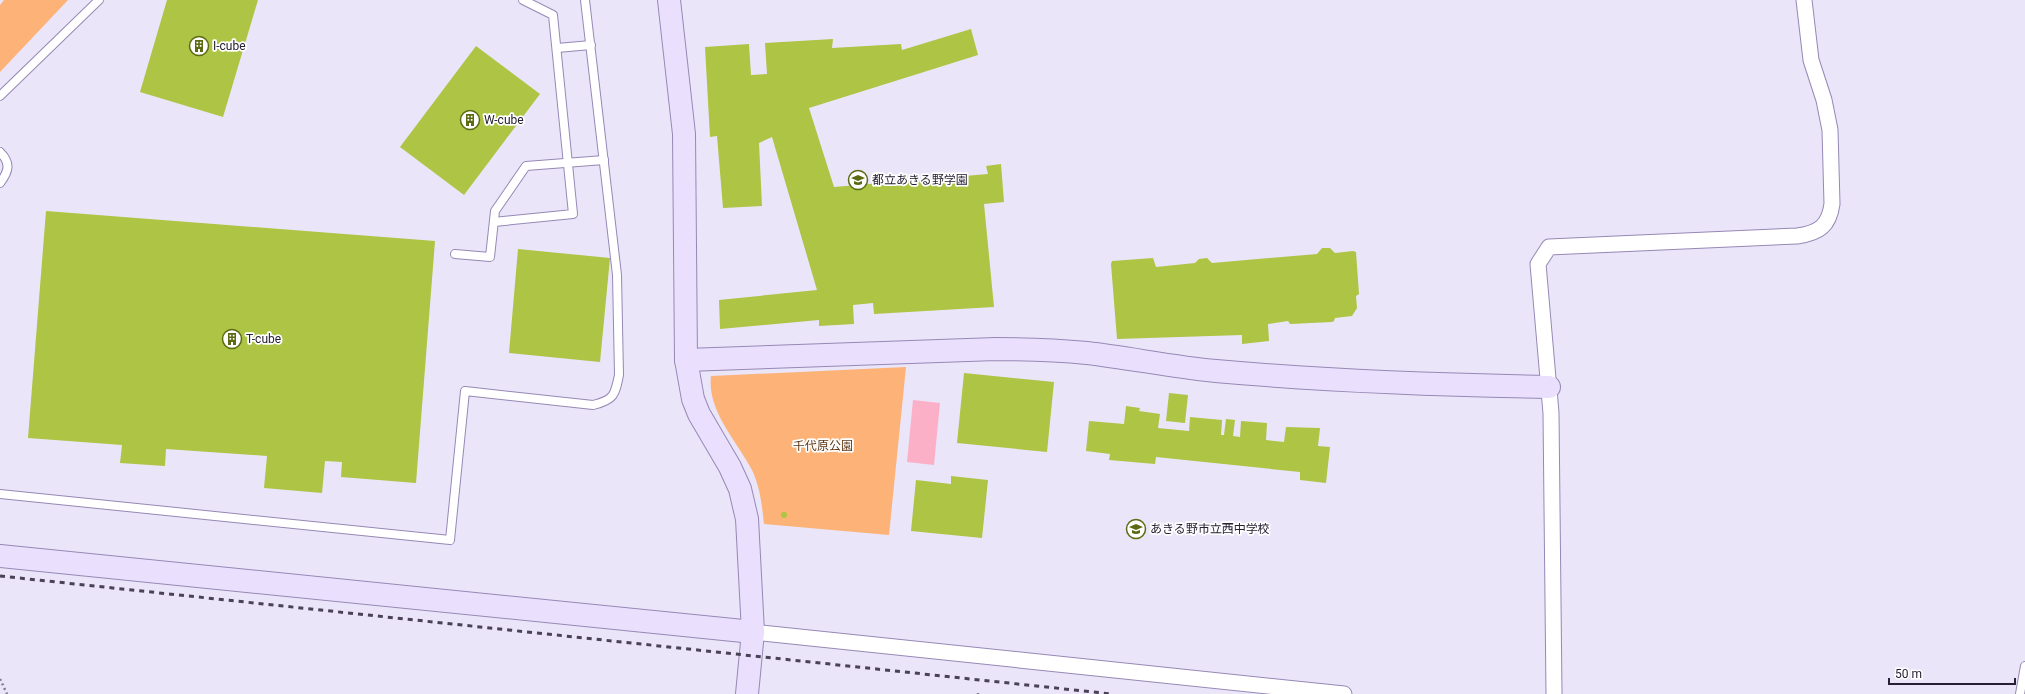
<svg xmlns="http://www.w3.org/2000/svg" width="2025" height="694" font-family="Roboto,'Noto Sans JP',sans-serif">
<rect width="100%" height="100%" fill="#ebe5f9"/>
<g fill="#fdb277">
<path d="M4 0H68L0 72V5Z"/>
<path d="M906 367 889 535 764 524C762 505 760 487 752 470 737 441 707 411 711 376Z"/>
</g>
<path fill="#fbb0c7" d="M913 400 940 403 934 465 907 462Z"/>
<g fill="#adc444">
<path d="M167 0H258L223 117 140 92Z"/>
<path d="M971 29 978 55 809 108 834 187 988 174 986 166 1001 164 1004 202 984 204 994 307 874 314 873 303 853 305 854 324 819 326V320L720 329 719 300 817 290 772 137 759 143 762 206 723 208 717 136 710 137 705 47 749 44 751 75 767 74 765 43 833 39 832 48 901 44 902 50Z"/>
<path d="M476 46 540 94 464 195 400 147Z"/>
<path d="M46 211 435 241 416 483 341 477 342 462 325 461 322 493 264 488 267 456 166 449 165 466 120 463 122 445 28 438Z"/>
<path d="M1322 248H1330L1335 253 1353 251 1356 252 1359 294 1356 296 1357 308 1352 316 1335 318 1334 321 1332 322 1290 324 1288 321 1268 324 1269 341 1242 344V335L1117 339 1111 264 1112 261 1153 258 1156 267 1195 263 1199 259 1207 258 1212 263 1317 254Z"/>
<path d="M518 249 610 258 600 362 509 353Z"/>
<path d="M964 373 1054 382 1047 452 957 443Z"/>
<path d="M1169 393 1188 395 1185 423 1166 421Z"/>
<path d="M1126 406 1140 408 1139 411 1160 414 1158 428 1189 431 1190 417 1222 420 1221 435H1224L1226 419 1235 420 1233 436 1240 437 1241 421 1267 423 1266 440 1284 442 1286 427 1320 428 1318 446 1330 447 1326 483 1300 480V472L1156 457 1155 464 1109 460 1110 454 1086 451 1089 421 1124 424Z"/>
<path d="M951 476 988 480 982 538 911 531 916 480 951 484Z"/>
<circle cx="784" cy="515" r="3"/>
</g>
<g fill="none" stroke-linecap="round" stroke-linejoin="round">
<defs>
<g id="lane">
<path d="M557 48 591 45"/>
<path d="M0 96 99 0"/>
<path d="M0 152C11 163 9 171 0 183"/>
<path d="M494 222 573 214 553 15 523 0"/>
<path d="M455 254 490 257 495 211 526 166 604 160"/>
<path d="M0 494 450 540 465 391 593 405C614 400 615 395 619 375L617 275 585 0"/>
<path d="M2020 694 2025 666"/>
</g>
<g id="street">
<path d="M753 632 1344 694"/>
<path d="M1554 694 1551 413 1538 264 1549 247 1797 236C1819 233 1829 226 1832 204L1830 130 1824 100 1811 60 1804 0"/>
</g>
<g id="secondary">
<path d="M669 0 684 134 686 360 693 399 699 414 730 467 740 489 747 519 753 632 747 694"/>
<path d="M686 360 996 349C1026 349 1057 350 1087 353 1130 358 1173 367 1216 371 1327 381 1438 385 1549 387"/>
<path d="M0 556 753 632"/>
</g>
</defs>
<use href="#lane" stroke="#9688b5" stroke-width="10"/>
<use href="#street" stroke="#9688b5" stroke-width="17"/>
<use href="#secondary" stroke="#9688b5" stroke-width="24"/>
<g stroke="#827c8f" stroke-width="2.5" stroke-dasharray="2 3" stroke-linecap="butt">
<path d="M0 679 7 694"/>
<path d="M978 694V693"/>
</g>
<use href="#lane" stroke="#fff" stroke-width="8"/>
<use href="#street" stroke="#fff" stroke-width="15"/>
<use href="#secondary" stroke="#eae0fd" stroke-width="22"/>
<path stroke="#494355" stroke-width="3" stroke-dasharray="5 5" stroke-linecap="butt" d="M0 576 1112 694"/>
</g>
<defs>
<symbol id="building-ring" viewBox="-11 -11 22 22"><circle r="9.5" fill="#fff" stroke="#5c6a13" stroke-width="1.5"/><path d="M-4-6H4V6H1V3H-1V6H-4ZM-2.5-4.3h1.7v1.8h-1.7ZM.8-4.3h1.7v1.8H.8ZM-2.5-1h1.7V.8h-1.7ZM.8-1h1.7V.8H.8Z" fill="#5c6a13"/></symbol>
<symbol id="school-ring" viewBox="-11 -11 22 22"><circle r="9.5" fill="#fff" stroke="#5c6a13" stroke-width="1.5"/><path d="M0-5L7-2L0 1L-7-2ZM-4 1L0 2.5L4 1V4Q0 6-4 4Z" fill="#5c6a13"/></symbol>
</defs>
<g fill-rule="evenodd">
<use href="#building-ring" x="188" y="35" width="22" height="22"/>
<use href="#building-ring" x="459" y="109" width="22" height="22"/>
<use href="#school-ring" x="847" y="169" width="22" height="22"/>
<use href="#building-ring" x="221" y="328" width="22" height="22"/>
<use href="#school-ring" x="1125" y="518" width="22" height="22"/>
</g>
<g text-anchor="middle" dominant-baseline="central" stroke-width="3.5" stroke-linejoin="round" paint-order="stroke">
<g font-size="12" fill="#262032" stroke="#fff" text-anchor="start">
<text x="213" y="46">I-cube</text>
<text x="484" y="120">W-cube</text>
<text x="872" y="180">都立あきる野学園</text>
<text x="246" y="339">T-cube</text>
<text x="1150" y="529">あきる野市立西中学校</text>
</g>
<g font-size="12" fill="#5e3715" stroke="#fff">
<text x="823" y="446">千代原公園</text>
</g>
</g>
<path d="M1889 678v6h126v-6" fill="none" stroke="#262032" stroke-width="2"/>
<text x="1895" y="678" font-size="12" fill="#262032" stroke="#ffffff" stroke-width="3" paint-order="stroke">50 m</text>
</svg>
